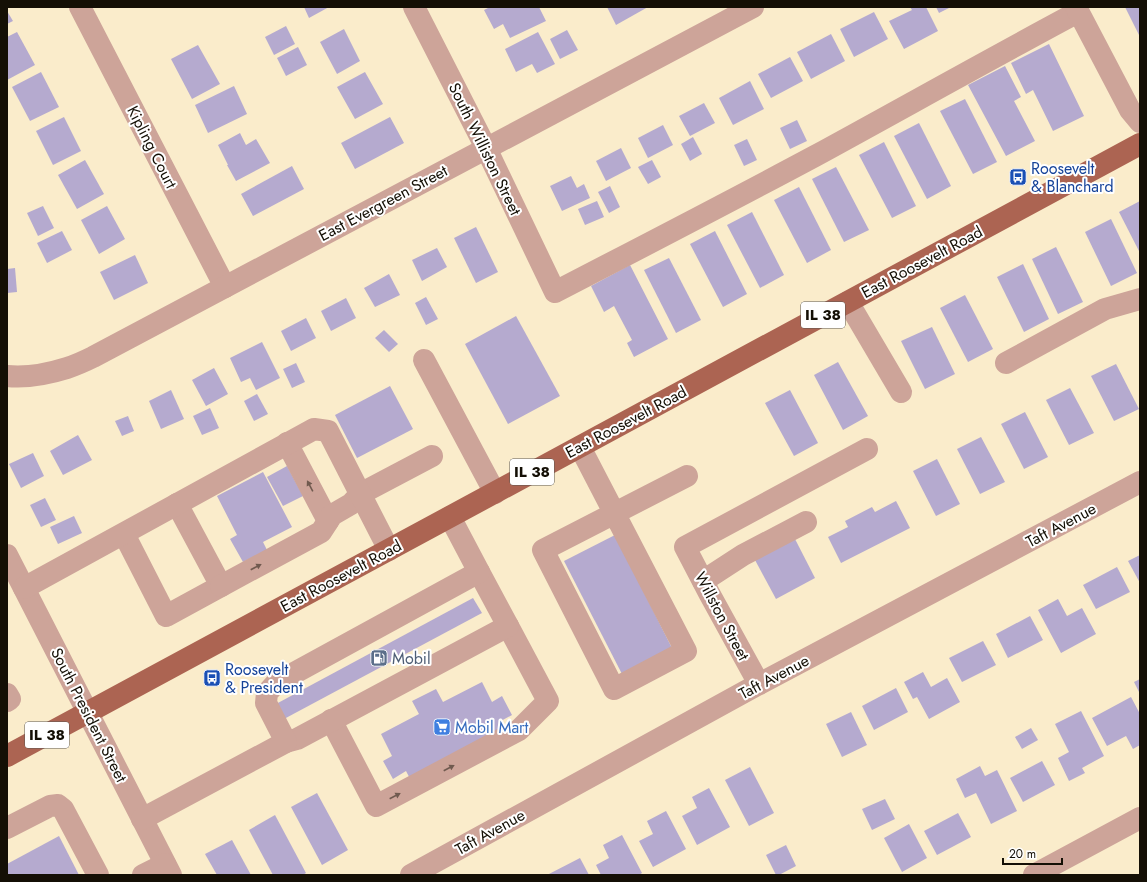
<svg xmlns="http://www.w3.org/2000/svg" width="1147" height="882" font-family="Jost,sans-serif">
<rect width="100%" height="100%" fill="#faeccb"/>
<g fill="#b5aacf">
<path d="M304 7H329L309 18Z"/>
<path d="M490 7H539L546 21 510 38 503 24 494 29 484 10Z"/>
<path d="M607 7H648L616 25Z"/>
<path d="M910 7H926L938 31 904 49 889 21 912 10Z"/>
<path d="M936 7H951L939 13Z"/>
<path d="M1125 7H1140V37Z"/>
<path d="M7 11 13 21 7 24Z"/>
<path d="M874 12 888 39 854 57 840 29Z"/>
<path d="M286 26 295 44 274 55 265 37Z"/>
<path d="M344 29 360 61 337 74 320 42Z"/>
<path d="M567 30 578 50 560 59 550 39Z"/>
<path d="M17 32 35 65 7 80V37Z"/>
<path d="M538 32 555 64 537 73 532 64 516 72 505 49Z"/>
<path d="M831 34 845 61 811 79 797 52Z"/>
<path d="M1049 44 1084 116 1053 131 1033 90 1026 94 1011 63Z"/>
<path d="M198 45 220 84 192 99 171 59Z"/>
<path d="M298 47 307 65 286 76 277 58Z"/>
<path d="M790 57 803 81 771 98 758 74Z"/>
<path d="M1005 66 1021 97 1014 101 1035 141 1006 156 968 85Z"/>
<path d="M41 72 59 107 30 121 12 87Z"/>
<path d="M365 72 383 104 355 119 337 87Z"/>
<path d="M750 81 764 109 733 125 719 98Z"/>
<path d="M234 86 247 114 208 133 195 105Z"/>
<path d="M965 99 997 162 973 174 940 111Z"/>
<path d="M704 103 715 123 690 136 679 116Z"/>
<path d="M64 117 81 151 53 165 36 131Z"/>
<path d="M390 117 404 143 355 169 341 143Z"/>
<path d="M797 120 807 141 790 149 780 128Z"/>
<path d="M919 123 951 186 927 199 894 136Z"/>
<path d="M663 125 673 145 648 158 638 138Z"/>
<path d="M240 133 246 145 256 139 270 163 236 181 227 165H228L218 145Z"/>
<path d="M693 137 702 154 690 161 681 144Z"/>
<path d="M747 139 757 160 744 166 734 145Z"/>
<path d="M884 142 916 206 892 218 859 155Z"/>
<path d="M621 148 631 168 606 181 596 161Z"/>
<path d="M85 160 104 194 77 209 58 175Z"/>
<path d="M652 160 661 177 648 184 638 167Z"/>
<path d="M292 166 304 189 253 216 241 194Z"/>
<path d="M836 167 869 230 844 242 812 179Z"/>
<path d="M571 176 577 188 584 184 590 198 562 211 550 186Z"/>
<path d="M610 186 620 207 609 213 598 192Z"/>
<path d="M799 187 831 250 807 263 774 200Z"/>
<path d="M597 201 604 217 585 225 578 209Z"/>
<path d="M1140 201V253L1119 212Z"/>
<path d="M43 206 54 228 38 236 27 213Z"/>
<path d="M107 206 125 239 99 254 81 220Z"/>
<path d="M752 212 784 275 760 288 727 225Z"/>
<path d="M1111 219 1137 273 1111 286 1085 232Z"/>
<path d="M476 227 498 272 476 283 454 238Z"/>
<path d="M62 231 72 250 47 263 37 243Z"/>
<path d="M715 231 747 294 723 307 690 244Z"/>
<path d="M1056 247 1083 302 1058 314 1032 259Z"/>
<path d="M437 248 447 267 422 281 412 260Z"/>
<path d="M135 255 148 283 114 300 100 272Z"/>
<path d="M669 258 701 320 676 333 644 270Z"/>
<path d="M1023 264 1049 319 1024 332 997 277Z"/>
<path d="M630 265 668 339 634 357 627 343 632 340 614 306 604 312 591 286Z"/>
<path d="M15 268 17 292 7 293V269Z"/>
<path d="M389 274 400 295 375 307 364 288Z"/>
<path d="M965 295 993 349 968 362 940 308Z"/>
<path d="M426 297 438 319 426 325 415 303Z"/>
<path d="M346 298 356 318 331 331 321 311Z"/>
<path d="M516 316 560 396 508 424 465 344Z"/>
<path d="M306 318 316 338 291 351 281 331Z"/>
<path d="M932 327 955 374 925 389 901 341Z"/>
<path d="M384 330 398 344 389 352 375 338Z"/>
<path d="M262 342 280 378 256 390 250 378 241 382 230 358Z"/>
<path d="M838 362 868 416 843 430 814 375Z"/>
<path d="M296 363 305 382 292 388 283 369Z"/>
<path d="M1116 364 1139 409 1114 421 1091 376Z"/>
<path d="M214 368 228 394 206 406 192 380Z"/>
<path d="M390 386 413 429 357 458 335 415Z"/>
<path d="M1070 388 1094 433 1069 445 1046 400Z"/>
<path d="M171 390 184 419 161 429 149 401Z"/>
<path d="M790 390 818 443 794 456 765 403Z"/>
<path d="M257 394 268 414 254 421 244 401Z"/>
<path d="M210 408 219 428 202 435 193 416Z"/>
<path d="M1025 412 1048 457 1024 469 1001 424Z"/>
<path d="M128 416 134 431 122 436 115 421Z"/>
<path d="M78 435 92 460 63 475 50 451Z"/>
<path d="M981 437 1005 482 980 494 957 449Z"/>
<path d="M33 453 44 476 21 488 9 464Z"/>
<path d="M937 459 960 504 936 516 913 471Z"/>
<path d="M287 466 303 496 283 506 267 477Z"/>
<path d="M263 472 292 527 263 542 267 550 243 562 230 539 237 535 217 496Z"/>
<path d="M45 498 56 520 41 527 30 505Z"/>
<path d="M896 501 910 528 841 563 828 537 848 527 845 521 872 507 875 512Z"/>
<path d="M74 516 82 533 58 544 50 527Z"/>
<path d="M615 535 673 650 623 676 564 561Z"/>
<path d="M795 539 815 578 776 599 755 560Z"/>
<path d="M1140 555V583L1128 561Z"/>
<path d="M1117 567 1130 592 1096 609 1083 585Z"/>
<path d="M473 598 482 613 284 719 276 704Z"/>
<path d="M1058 599 1067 616 1082 608 1096 634 1061 653 1038 610Z"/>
<path d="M1030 616 1043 640 1008 658 996 634Z"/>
<path d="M983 641 996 665 962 682 949 658Z"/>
<path d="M923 672 931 687 947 678 960 702 929 719 917 697 913 699 904 682Z"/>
<path d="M1140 679V694L1134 682Z"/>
<path d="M482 682 492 702 502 696 512 715 499 722 511 745 418 794 406 771 393 779 383 761 392 756 381 734 419 714 412 701 436 689 443 702Z"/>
<path d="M896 688 908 712 874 730 862 706Z"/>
<path d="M1131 697 1140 714V745L1133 749 1126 736 1107 746 1092 718Z"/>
<path d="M1081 711 1104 756 1082 768 1085 773 1069 781 1058 758 1069 752 1055 724Z"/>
<path d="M851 712 867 745 842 757 826 724Z"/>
<path d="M1031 728 1038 740 1022 749 1015 737Z"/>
<path d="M1042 761 1055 785 1023 802 1010 778Z"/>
<path d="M980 766 985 776 997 770 1017 811 991 824 976 793 965 798 956 779Z"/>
<path d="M750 767 774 813 749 826 725 780Z"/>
<path d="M709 788 730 827 697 845 682 816 697 808 692 797Z"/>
<path d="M317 793 348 850 322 865 291 807Z"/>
<path d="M885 799 895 819 872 830 862 809Z"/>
<path d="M666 811 686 849 653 867 639 841 653 834 647 821Z"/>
<path d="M958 813 971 837 937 855 924 831Z"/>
<path d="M275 815 306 873 303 875H273L249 830Z"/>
<path d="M909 824 927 858 902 872 884 838Z"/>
<path d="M622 835 642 873 639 875H601L596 865 609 858 603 845Z"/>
<path d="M59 836 79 875H7V864Z"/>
<path d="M232 840 251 875H217L205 854Z"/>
<path d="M786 845 796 866 779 875H776L766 855Z"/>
<path d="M580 858 589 875H547Z"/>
</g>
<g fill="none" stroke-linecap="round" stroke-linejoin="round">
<g stroke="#cda499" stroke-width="22">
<path d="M80 7 225 287"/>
<path d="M414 7 486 148 555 292C642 247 729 202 815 156 903 108 990 59 1078 12"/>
<path d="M1076 7 1130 110 1140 122"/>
<path d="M848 302 901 392"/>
<path d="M424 360 495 493"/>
<path d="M1006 363 1105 309 1140 299"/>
<path d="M7 376C27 378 48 374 67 368 76 365 85 361 93 357L753 7"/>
<path d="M287 443 328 521"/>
<path d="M580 447C616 515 651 583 686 651L614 689 543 550 687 476"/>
<path d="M124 534 166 616 221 586 177 504"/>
<path d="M7 555 171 875"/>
<path d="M703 581 743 555 806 522"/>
<path d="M221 586 321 532 332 515 351 504 360 494 432 456"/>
<path d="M24 588 314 429 328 431 389 550"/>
<path d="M759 684 709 593 685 547 867 449"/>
<path d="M7 694 10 699 7 701"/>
<path d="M331 720 376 806 519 730 548 701 508 626"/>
<path d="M286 742 297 739 508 626 479 572"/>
<path d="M142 819 286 742 266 703 267 693 276 683 479 572 450 517"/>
<path d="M7 828 50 806 58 805 63 809 98 875"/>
<path d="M143 875 165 864"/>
<path d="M411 875 759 684 1140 482"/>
<path d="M1034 875 1140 818"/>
</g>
<path stroke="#ac6452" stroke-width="22" d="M7 756 1140 144"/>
</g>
<defs><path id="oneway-solid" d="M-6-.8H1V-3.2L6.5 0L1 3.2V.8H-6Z"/></defs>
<g fill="#705a4f">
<use href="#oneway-solid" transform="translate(310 486) rotate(-118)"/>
<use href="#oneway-solid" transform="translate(256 567) rotate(-28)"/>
<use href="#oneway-solid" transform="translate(449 768) rotate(-28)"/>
<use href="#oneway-solid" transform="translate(395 796) rotate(-27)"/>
</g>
<defs>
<symbol id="bus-square" viewBox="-11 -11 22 22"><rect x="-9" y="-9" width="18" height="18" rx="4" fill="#1a4fb4" stroke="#fff"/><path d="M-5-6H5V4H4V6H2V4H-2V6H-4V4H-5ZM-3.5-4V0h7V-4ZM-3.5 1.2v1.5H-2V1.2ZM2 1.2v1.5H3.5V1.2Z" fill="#fff"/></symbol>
<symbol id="fuel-square" viewBox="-11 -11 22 22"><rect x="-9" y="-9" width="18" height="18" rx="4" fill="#5c6f8a" stroke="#fff"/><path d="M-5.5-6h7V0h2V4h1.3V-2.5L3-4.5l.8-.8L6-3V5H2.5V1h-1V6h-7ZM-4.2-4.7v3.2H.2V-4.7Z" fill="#fff"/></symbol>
<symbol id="supermarket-square" viewBox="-11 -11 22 22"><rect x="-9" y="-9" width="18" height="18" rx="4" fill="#3f7fe0" stroke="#fff"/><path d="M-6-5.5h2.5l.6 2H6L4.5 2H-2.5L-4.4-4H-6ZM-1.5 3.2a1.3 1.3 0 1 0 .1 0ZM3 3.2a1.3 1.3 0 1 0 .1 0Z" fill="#fff"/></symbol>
</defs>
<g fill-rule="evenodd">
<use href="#bus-square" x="1008" y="167" width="20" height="20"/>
<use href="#fuel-square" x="369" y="648" width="20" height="20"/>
<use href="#bus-square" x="202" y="668" width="20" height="20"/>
<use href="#supermarket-square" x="432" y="717" width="20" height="20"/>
</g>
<g text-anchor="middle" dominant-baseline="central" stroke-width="4" stroke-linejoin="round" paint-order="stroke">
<g fill="#fff" stroke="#5a5750" stroke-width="1">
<rect x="801" y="302" width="44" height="26" rx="3"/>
<rect x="510" y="459" width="44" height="26" rx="3"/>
<rect x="25" y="722" width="44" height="26" rx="3"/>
</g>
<g font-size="15" font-weight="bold" fill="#140f05">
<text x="823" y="315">IL 38</text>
<text x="532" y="472">IL 38</text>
<text x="47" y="735">IL 38</text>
</g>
<g font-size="16" fill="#140f05" stroke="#fff">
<text transform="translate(152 147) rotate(63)">Kipling Court</text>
<text transform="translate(485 149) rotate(64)">South Williston Street</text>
<text transform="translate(383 203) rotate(-28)">East Evergreen Street</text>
<text transform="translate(922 262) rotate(-28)">East Roosevelt Road</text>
<text transform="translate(626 422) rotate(-28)">East Roosevelt Road</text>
<text transform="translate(1061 525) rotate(-28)">Taft Avenue</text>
<text transform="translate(341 576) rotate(-28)">East Roosevelt Road</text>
<text transform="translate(722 616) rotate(62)">Willston Street</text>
<text transform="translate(774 677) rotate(-28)">Taft Avenue</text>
<text transform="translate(89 715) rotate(63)">South President Street</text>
<text transform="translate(490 832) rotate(-29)">Taft Avenue</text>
</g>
<g font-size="16" fill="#164399" stroke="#fff" text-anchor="start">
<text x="1031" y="168">Roosevelt<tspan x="1031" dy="18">&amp; Blanchard</tspan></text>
<text x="225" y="669">Roosevelt<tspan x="225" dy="18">&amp; President</tspan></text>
</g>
<g font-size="16" fill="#4e5e75" stroke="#fff" text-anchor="start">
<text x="392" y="658">Mobil</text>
</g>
<g font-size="16" fill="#366cbe" stroke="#fff" text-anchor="start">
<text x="455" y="727">Mobil Mart</text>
</g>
</g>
<rect width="1147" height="882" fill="none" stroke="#140f05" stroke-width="16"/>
<path d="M1003 858v6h59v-6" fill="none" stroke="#140f05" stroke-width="2"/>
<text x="1009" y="858" font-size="12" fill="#140f05" stroke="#ffffff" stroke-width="3" paint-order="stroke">20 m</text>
</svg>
